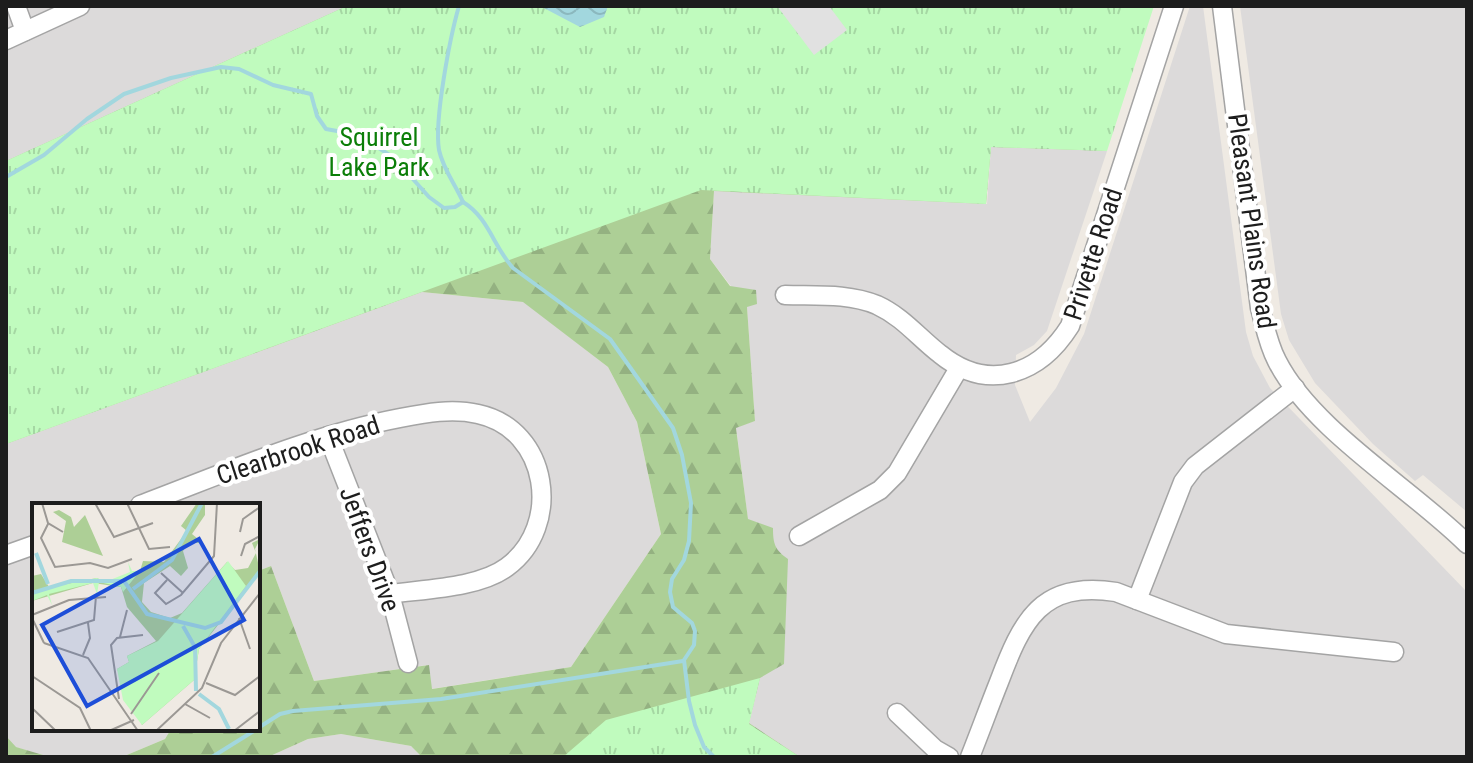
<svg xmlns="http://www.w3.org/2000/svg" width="1473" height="763" font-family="'Roboto Condensed',sans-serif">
<defs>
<pattern id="forest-firs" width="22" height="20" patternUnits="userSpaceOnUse" patternTransform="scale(2)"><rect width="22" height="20" fill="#adcf96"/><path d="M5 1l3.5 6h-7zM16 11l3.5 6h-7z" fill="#94b181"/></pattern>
<pattern id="park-tufts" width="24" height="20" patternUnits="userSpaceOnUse" patternTransform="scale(2)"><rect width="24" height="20" fill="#c0fbbe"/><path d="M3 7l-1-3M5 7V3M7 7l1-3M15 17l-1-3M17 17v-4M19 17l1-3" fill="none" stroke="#a5d7a3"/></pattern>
<pattern id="water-waves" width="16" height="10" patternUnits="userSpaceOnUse" patternTransform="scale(2)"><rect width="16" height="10" fill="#a2d7de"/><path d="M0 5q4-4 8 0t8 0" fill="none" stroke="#8bb8be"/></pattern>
</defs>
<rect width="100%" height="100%" fill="#efeae3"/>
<g fill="#dcdada">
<path d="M6 6H348L6 161Z"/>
<path d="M1190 6H1203L1246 332 1253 356 1270 388 1467 592V757H800L749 724 760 678 778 552 748 520 736 427 755 421 747 307 710 259 714 191 987 204 991 147 1107 151 1047 331 1034 345 1016 355 1015 385 1030 422 1056 388 1084 334Z"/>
<path d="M1240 6H1467V512L1423 475 1415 481 1373 444 1315 383 1289 340 1281 314Z"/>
<path d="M422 292 524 302 608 367 637 422 661 534 571 667 431 689 428 665 314 681 271 566 258 571V505H34V729H171L165 739 122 757H50L15 747 6 736V444Z"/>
<path d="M341 734 411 746 422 757H268L308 739Z"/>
</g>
<g fill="url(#forest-firs)">
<path d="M347 6 1107 151 991 147 986 204 714 191 710 259 730 286 756 290 757 304 747 307 755 421 736 428 748 519 773 528C773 544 775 550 788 559L784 664 760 678 749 723 800 757H422L411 746 341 734 308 739 268 757H122L165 739 171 729H258V571L271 566 314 681 429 665 432 689 571 667 661 534 637 422 608 367 523 302 422 292 6 444V161Z"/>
<path d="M6 736 16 747 50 757H6Z"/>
</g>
<g fill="url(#park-tufts)">
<path d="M347 6H1154L1107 151 991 147 986 204 701 190 6 444V161Z"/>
<path d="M760 678 749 724 800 757H563L606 720Z"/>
</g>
<path fill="#e1e1e1" d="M777 6H829L847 30 814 55Z"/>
<path fill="url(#water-waves)" d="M540 6H608L604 17 580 27Z"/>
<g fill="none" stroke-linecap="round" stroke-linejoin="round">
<g stroke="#a2d7de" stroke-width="4">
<path d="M459 6C450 37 434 120 439 150 443 169 455 184 463 202"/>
<path d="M6 177 44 155 87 119 124 94 171 78 221 67 239 69 273 85 311 94 317 116 326 129 359 135 394 158 429 197 444 208 455 207 463 202"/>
<path d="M463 202C489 218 493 246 513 268L610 339 673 428 682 455 691 503 689 541 684 560 672 579 670 592 673 607 692 623 695 631 694 645 684 660 689 701 695 725 704 747 714 757"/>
<path d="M258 728 280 714 293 711 441 699 683 661"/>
<path d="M212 757 257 729"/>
</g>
<defs>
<g id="minor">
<path d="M16 6 25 31"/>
<path d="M1222 6 1260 308C1265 326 1268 344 1277 361 1312 430 1412 489 1467 544"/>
<path d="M6 40 80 6"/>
<path d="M785 295C815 296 848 293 877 305 903 317 918 337 940 354 988 393 1039 375 1070 326L1174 6"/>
<path d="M328 436 390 594 408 663"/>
<path d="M140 505C225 473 311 435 400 418 426 413 452 408 478 414 549 429 563 526 507 567 479 588 424 589 390 594"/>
<path d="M799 536 880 490 897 473 959 368"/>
<path d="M6 555 34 545"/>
<path d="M1137 600 1183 482 1195 466 1295 388"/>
<path d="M897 713 935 749 949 757"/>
<path d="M970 757C980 732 989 707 999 682 1022 621 1041 580 1116 592L1226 634 1394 652"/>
</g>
</defs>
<use href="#minor" stroke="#a4a4a4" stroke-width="21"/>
<use href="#minor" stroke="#fff" stroke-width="18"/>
</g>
<g text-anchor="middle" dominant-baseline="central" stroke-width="8" stroke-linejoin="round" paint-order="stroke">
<g font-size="26" fill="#0b7e08" stroke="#fff">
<text x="379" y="137">Squirrel<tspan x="379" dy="30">Lake Park</tspan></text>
</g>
<g font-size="26" fill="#1d1d1d" stroke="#fff">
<text transform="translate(1252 221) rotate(82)">Pleasant Plains Road</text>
<text transform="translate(1093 254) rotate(-72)">Privette Road</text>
<text transform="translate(298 450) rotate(-18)">Clearbrook Road</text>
<text transform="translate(370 549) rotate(70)">Jeffers Drive</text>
</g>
</g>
<g transform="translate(32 503)">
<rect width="228" height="228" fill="#efeae3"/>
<path d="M165 0H173V12L160 31 171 40H157L151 48 156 65 149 73 138 63 112 80 110 99 119 109 138 115 150 110 195 59 203 67 216 65 224 50 220 40 228 36 223 46 228 69 167 146 162 177 110 222 85 166 97 159 95 153 124 138 95 104 89 84 61 80 0 98V73L9 71 17 84 65 75 73 79 108 68 111 58 132 59 155 28 149 23ZM27 7 39 14 42 24 53 12 71 53 30 39 34 18 21 9Z" fill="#adcf96"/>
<path d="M196 58 214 83 167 146 162 177 110 222 91 197 85 166 97 159 95 153 126 138ZM96 59 100 68H108L91 89 89 84 67 79 65 91 61 80 17 91 20 102 15 92 0 98V88L65 75 73 79 98 69Z" fill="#c0fbbe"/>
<path fill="none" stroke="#a2d7de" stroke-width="4" d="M4 50 16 81M101 86 140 57 170 0M0 90 39 78H92L115 111 173 125 189 119 228 68M151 123 163 144 164 188M167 191 187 206 197 226"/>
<path fill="none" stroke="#9b9894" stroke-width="2" d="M10 0 16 20 31 29M63 0 82 34 121 20M95 0 117 46 138 44M16 21 9 35 23 64 58 60 76 65 100 56M208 29 211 16 228 4M209 53 213 41 228 33M129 70 151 90M135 77 123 90 134 101 149 92 182 53 185 0M0 112 37 97 74 94M0 115 12 140M207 115 218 146M25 129 62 117 64 93M88 134 95 107M12 140 56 155 106 228M51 152 58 135 56 120M0 173 48 205 59 228M174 180 203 192 228 173M87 196 79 142 85 135 111 132M153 201 178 215M0 205 24 228M99 211 127 170M77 228 102 217M124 228 170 185 189 140 228 90M202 228 228 208"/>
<path fill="#1d4ed8" fill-opacity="0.15" stroke="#1d4ed8" stroke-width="4" d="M167 36 212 117 55 203 10 122Z"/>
<rect width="228" height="228" fill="none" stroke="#1d1d1d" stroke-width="4"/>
</g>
<rect width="1473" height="763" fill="none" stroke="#1d1d1d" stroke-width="16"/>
</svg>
